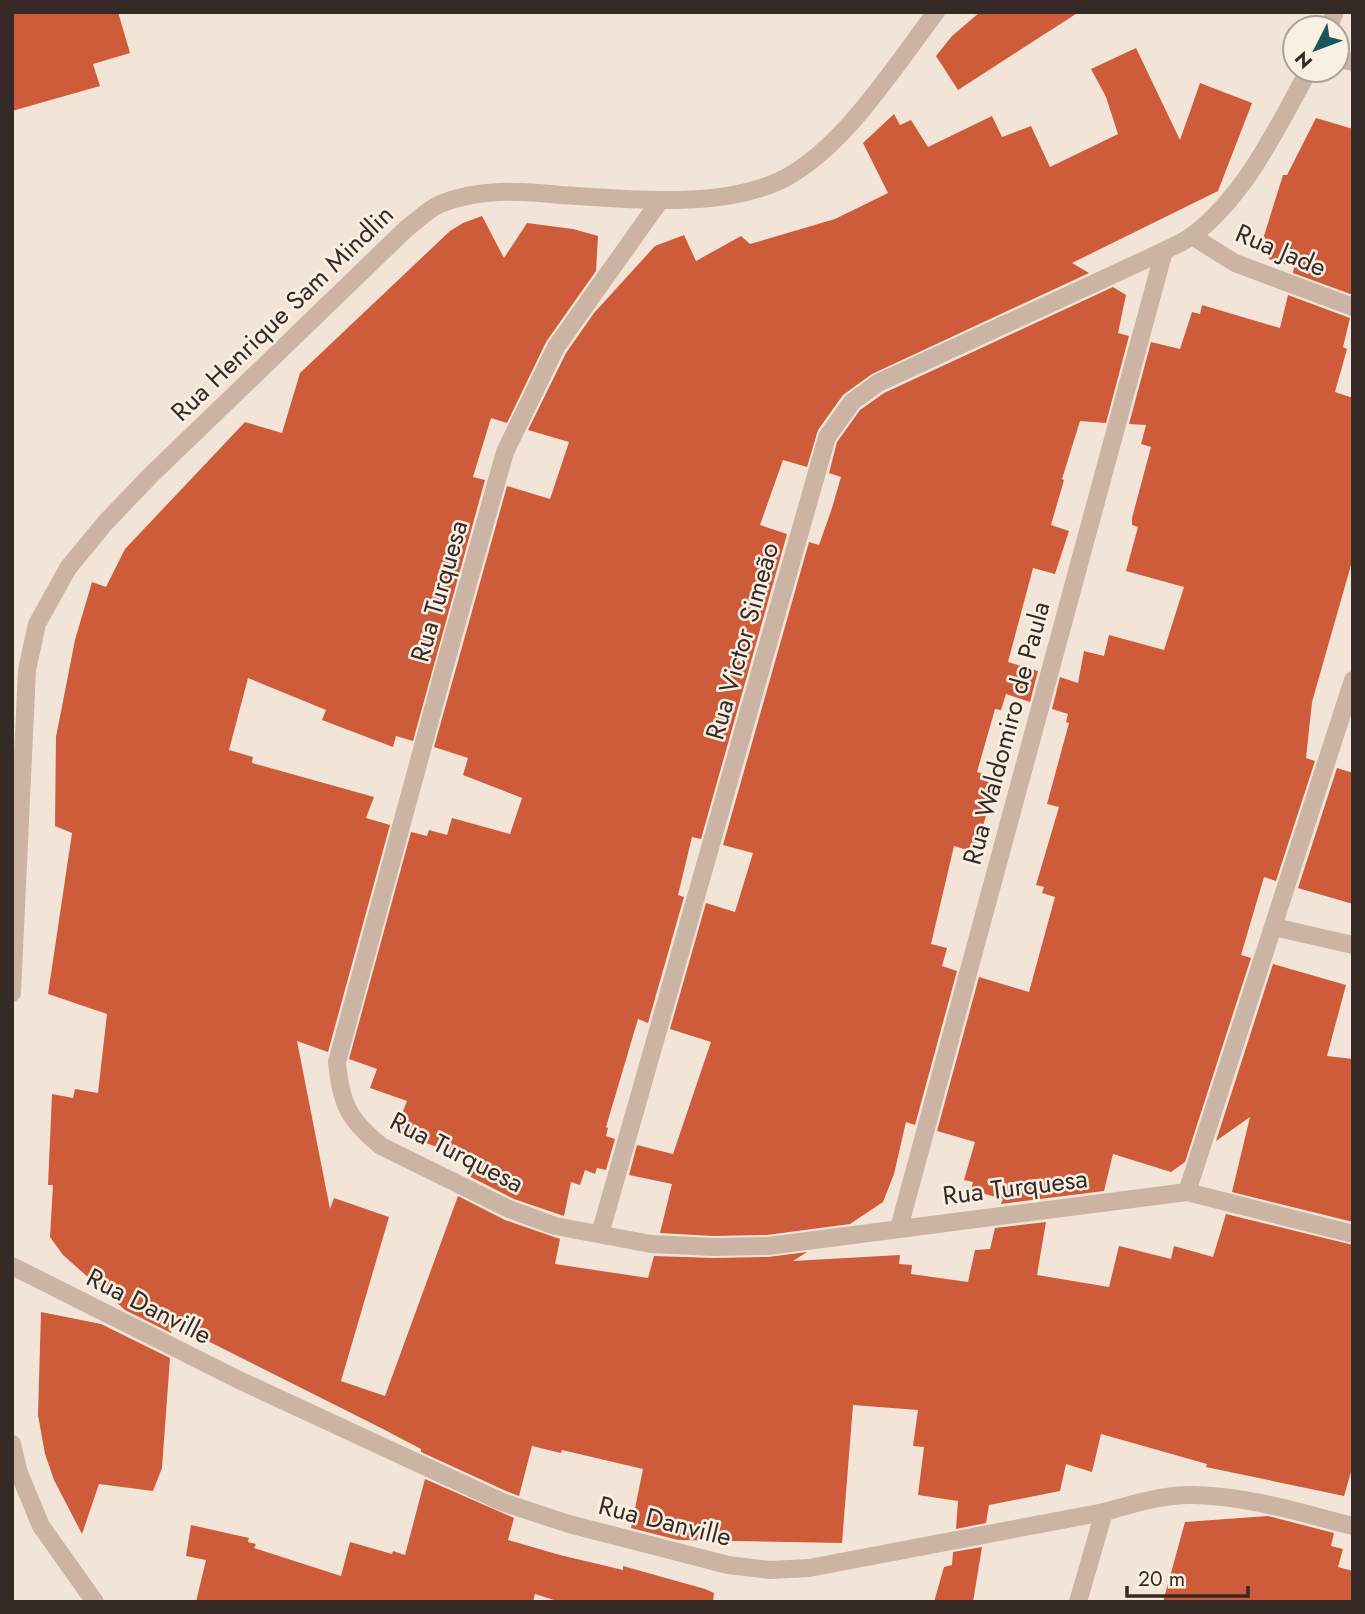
<svg xmlns="http://www.w3.org/2000/svg" width="1365" height="1614" font-family="Jost,sans-serif">
<rect width="100%" height="100%" fill="#f2e5d7"/>
<g fill="#ce5b3a">
<path d="M12 12H118L130 53 93 64 100 86 12 111Z"/>
<path d="M980 12H1079L958 90 936 56 952 36Z"/>
<path d="M1136 48 1180 140 1200 83 1252 103 1218 191 1072 263 1089 273 872 374 843 395 818 430 807 467 783 460 760 525 787 534 701 839 692 837 678 895 684 897 648 1023 638 1019 606 1127 608 1128 606 1136 615 1139 606 1170 597 1168 595 1174 585 1170 580 1185 571 1182 564 1216 514 1199 467 1175 473 1161 395 1131 407 1101 370 1088 377 1069 349 1059 411 832 427 836 429 830 447 835 452 818 510 834 522 798 463 775 468 758 434 747 507 486 550 499 569 442 528 430 566 353 594 313 655 246 684 235 696 261 741 236 750 244 835 219 888 193 863 143 894 114 900 125 911 120 928 147 992 116 1002 137 1031 126 1050 167 1118 134 1106 97 1091 69Z"/>
<path d="M1316 118 1353 129V295L1293 273 1294 267 1269 259 1263 239 1283 175H1287Z"/>
<path d="M482 216 504 258 527 223 573 229 598 236 596 271 546 342 507 423 491 418 473 477 485 480 413 741 396 736 393 747 322 720 326 710 248 678 229 750 253 757 252 763 374 797 366 818 390 825 328 1052 297 1041 330 1209 334 1198 389 1217 341 1381 385 1396 458 1196 505 1220 560 1239 555 1264 648 1278 654 1256 713 1258 768 1257 807 1252 793 1261 900 1255 899 1264 912 1265 911 1274 968 1282 975 1250 990 1249 995 1228 1046 1222 1037 1275 1109 1287 1119 1246 1171 1259 1174 1246 1213 1257 1226 1214 1353 1245V1465L1344 1496 1206 1467 1207 1464 1101 1434 1092 1472 1066 1464 1060 1491 989 1505 986 1523 956 1529 958 1501 918 1495 924 1447 913 1446 918 1410 853 1405 842 1543 678 1540 631 1528 643 1469 562 1450 561 1453 532 1446 519 1496 506 1491 421 1452V1449L383 1429 172 1323 171 1333 125 1310 63 1255 50 1237 53 1185H48L52 1094 73 1098 75 1089 98 1093 107 1014 48 994 72 833 55 826 56 737 75 640 92 582 106 587 125 549 245 422 282 433 300 373 450 231 463 223Z"/>
<path d="M1113 287 1126 295 1118 333 1129 336 1106 423 1080 421 1062 479 1064 480 1051 525 1069 531 1055 574 1033 568 1008 662 1038 671 1030 702 1006 694 1001 710 995 709 977 772 997 778 988 810 974 852 954 846 931 944 947 948 942 966 957 971 915 1125 906 1122 894 1174 883 1202 850 1224 767 1235 713 1236 660 1233 672 1184 629 1175 637 1145 673 1154 711 1042 670 1029 706 903 735 912 753 853 723 845 809 542 819 545 832 508 841 477 829 473 837 442 860 410 884 393Z"/>
<path d="M1288 295 1350 318 1343 347 1347 349 1335 392 1353 398V558L1312 702 1306 758 1315 761 1276 881 1264 877 1241 955 1251 958 1185 1162 1171 1172 1113 1154 1104 1191 1001 1204 1003 1199 971 1190 973 1182 964 1180 975 1142 937 1131 979 977 1029 992 1055 897 1042 893 1044 887 1036 885 1059 807 1047 804 1069 723 1066 722 1068 714 1052 709 1060 677 1078 683 1084 651 1104 656 1109 635 1164 650 1184 587 1126 571 1138 527 1132 525V518L1151 447 1141 444 1146 425 1129 424 1151 342 1180 349 1192 312 1200 314 1202 305 1280 328Z"/>
<path d="M1337 768 1353 773V904L1298 888Z"/>
<path d="M1273 964 1346 985 1327 1056 1353 1059V1222L1232 1192 1250 1117 1216 1141Z"/>
<path d="M41 1312 101 1324 170 1358 162 1468 153 1491 99 1484 82 1534 54 1480 45 1454 38 1415Z"/>
<path d="M425 1479 514 1518 508 1540 560 1555 623 1570V1566L705 1589 714 1593 713 1602H560L535 1594 533 1602H196L206 1560 186 1556 191 1525 249 1538 248 1542 256 1544 254 1548 341 1576 350 1542 392 1554 393 1551 405 1555Z"/>
<path d="M1268 1516 1334 1533 1331 1546 1343 1549 1338 1567 1353 1571V1602H1163L1185 1522Z"/>
<path d="M982 1547 973 1602H934L944 1567 952 1565 953 1552Z"/>
</g>
<g fill="none" stroke-linecap="round" stroke-linejoin="round">
<g stroke="#cbb4a3" stroke-width="18">
<path d="M1328 28 1335 12"/>
<path d="M1337 59 1353 62"/>
<path d="M659 202 556 347 505 452 445 665 337 1062C341 1104 348 1119 381 1146L509 1209 555 1226 651 1244 713 1247 768 1246 1187 1192 1353 1234"/>
<path d="M1192 236 1235 263 1353 307"/>
<path d="M1274 927 1353 945"/>
<path d="M12 993 27 670 37 624 68 568 105 523 151 475 406 229C417 221 428 209 440 204 480 188 519 191 561 195 627 199 715 209 777 182 840 154 895 66 936 12"/>
<path d="M1187 1192 1353 680"/>
<path d="M899 1228 1164 251"/>
<path d="M600 1234 827 437 852 402 878 383 1164 251C1173 246 1184 242 1192 236 1247 194 1276 129 1309 70"/>
<path d="M12 1266 239 1380 502 1502 569 1524 728 1565 770 1570 809 1568 1104 1512C1133 1504 1164 1494 1194 1495 1248 1496 1301 1513 1353 1526"/>
<path d="M12 1444 19 1473 41 1526 95 1602"/>
<path d="M1078 1602 1104 1512"/>
</g>
</g>
<g text-anchor="middle" dominant-baseline="central" stroke-width="5" stroke-linejoin="round" paint-order="stroke">
<g font-size="26" fill="#352a25" stroke="#faefe3">
<text transform="translate(1281 250) rotate(23)">Rua Jade</text>
<text transform="translate(282 313) rotate(-44)">Rua Henrique Sam Mindlin</text>
<text transform="translate(439 591) rotate(-74)">Rua Turquesa</text>
<text transform="translate(742 641) rotate(-74)">Rua Victor Simeão</text>
<text transform="translate(1006 733) rotate(-75)">Rua Waldomiro de Paula</text>
<text transform="translate(457 1152) rotate(27)">Rua Turquesa</text>
<text transform="translate(1015 1187) rotate(-7)">Rua Turquesa</text>
<text transform="translate(149 1306) rotate(27)">Rua Danville</text>
<text transform="translate(665 1521) rotate(14)">Rua Danville</text>
</g>
</g>
<rect width="1365" height="1614" fill="none" stroke="#352a25" stroke-width="28"/>
<g transform="translate(1316 49) rotate(228)"><circle r="33" fill="#faefe3" stroke="#aba097" stroke-width="2"/>
<path d="M0-5L12 26L0 18L-12 26Z" fill="#185659"/>
<text y="-10" font-size="19" font-weight="bold" text-anchor="middle" fill="#352a25">N</text>
</g>
<path d="M1127 1586v10h121v-10" fill="none" stroke="#352a25" stroke-width="3.5"/>
<text x="1138" y="1586" font-size="21" fill="#352a25" stroke="#faefe3" stroke-width="5" paint-order="stroke">20 m</text>
</svg>
